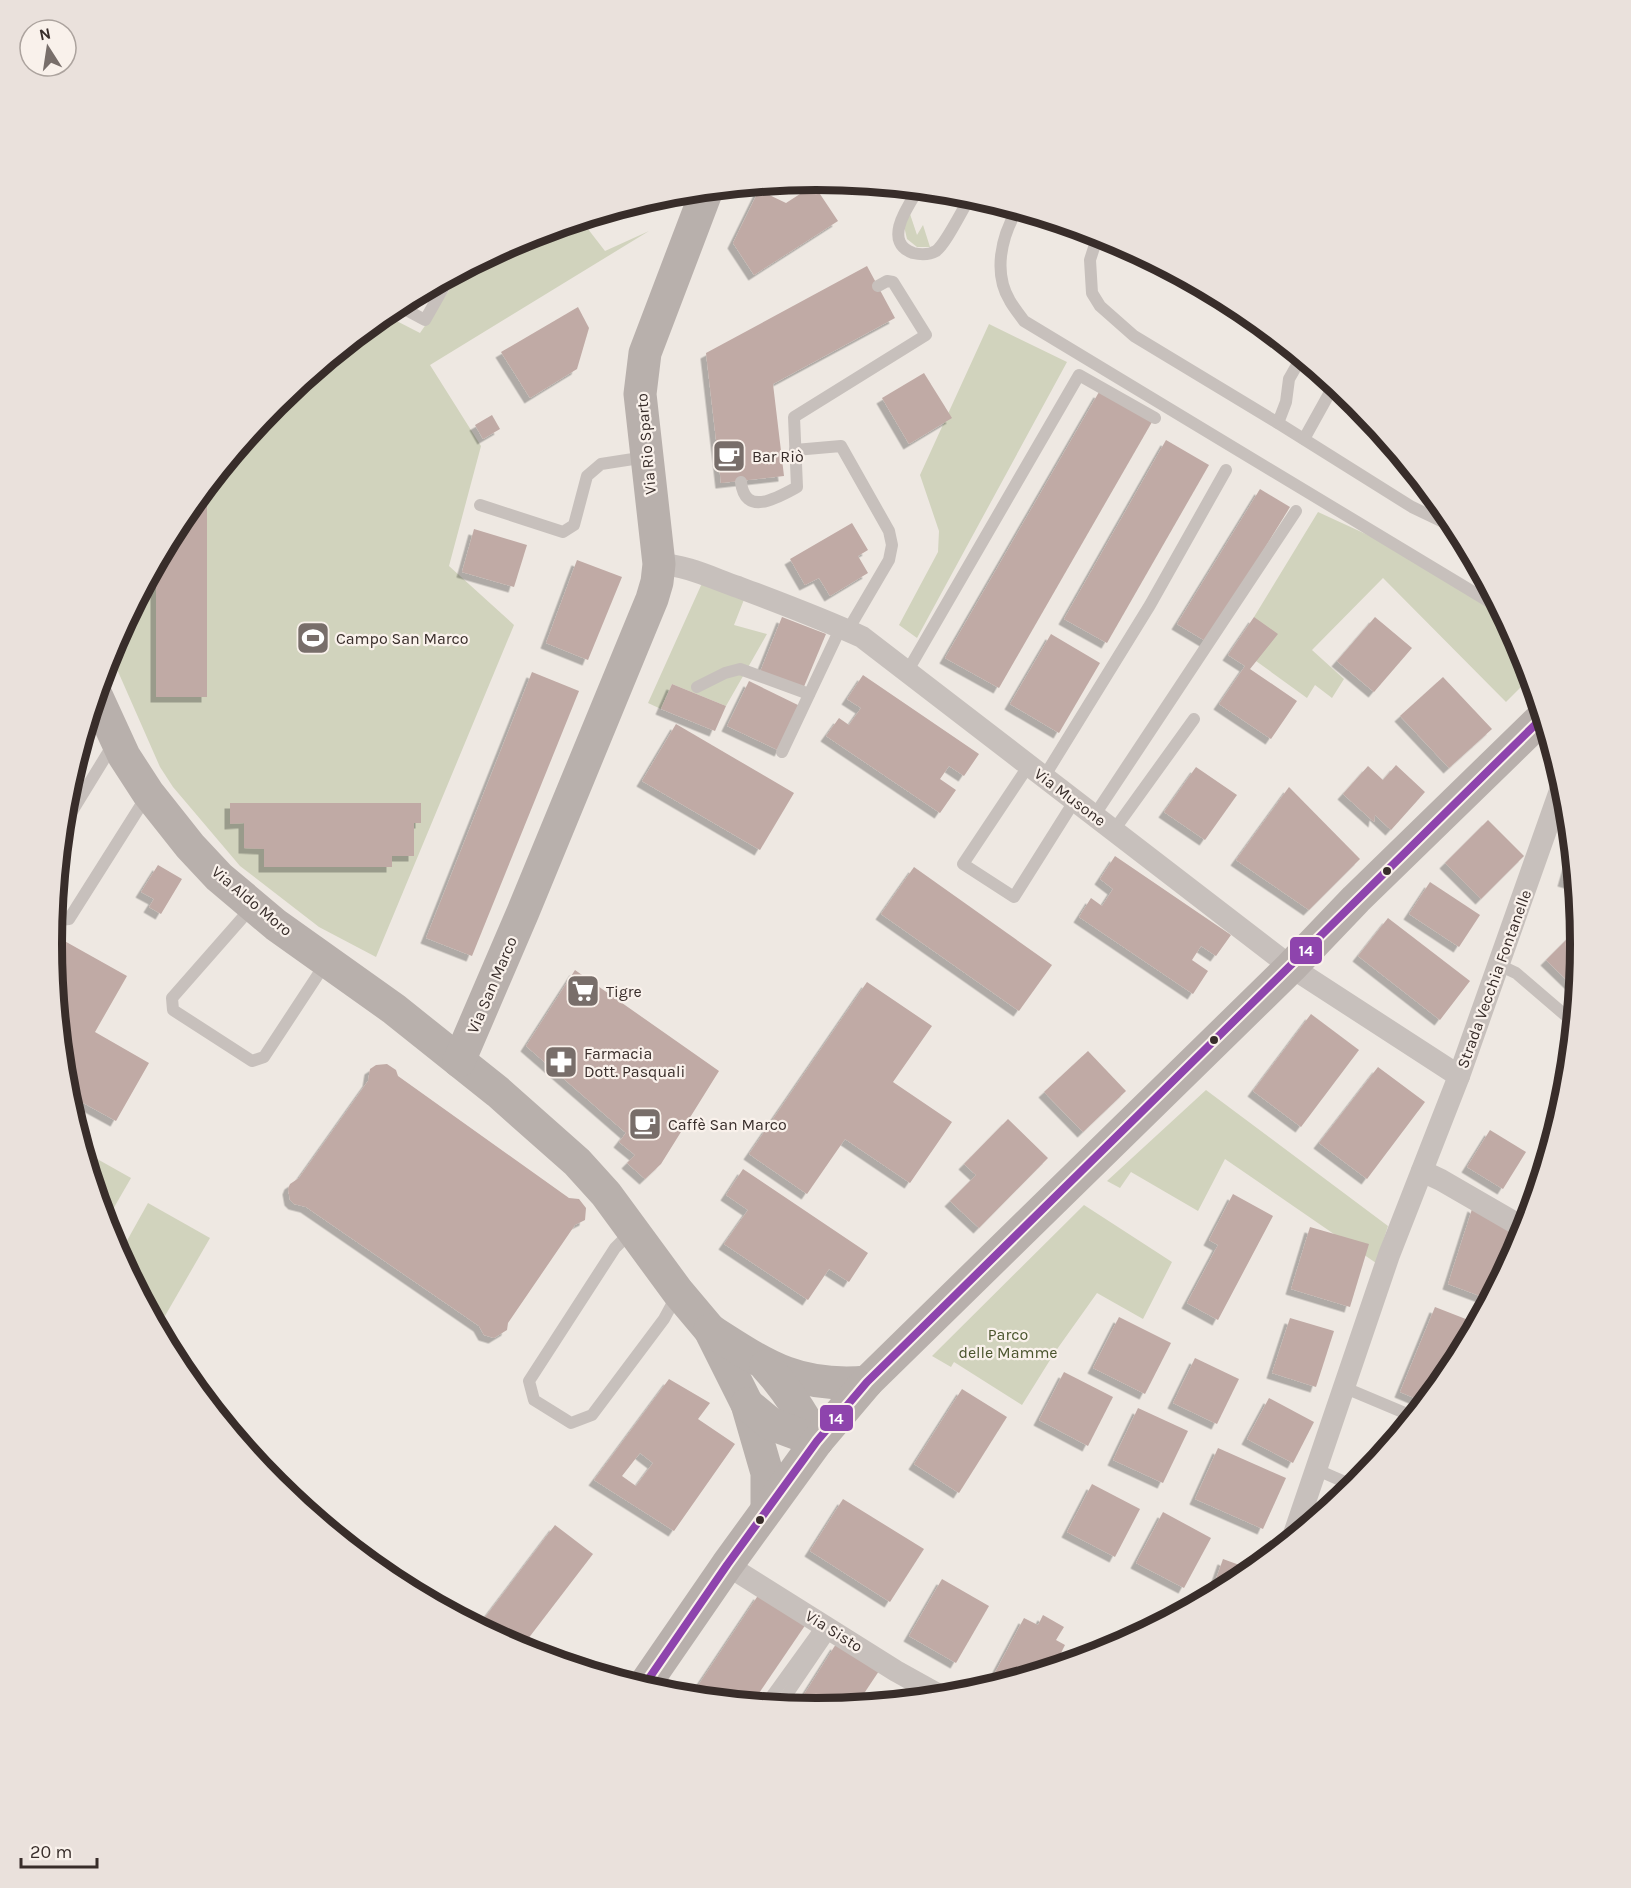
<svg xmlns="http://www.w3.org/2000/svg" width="1631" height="1888" font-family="Karla,sans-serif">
<defs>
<filter id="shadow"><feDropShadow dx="-5.5" dy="5.5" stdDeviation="0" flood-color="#0004"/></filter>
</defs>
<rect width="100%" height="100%" fill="#eee8e2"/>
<g fill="#d1d3bd">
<path d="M910 214 917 235 923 225 930 247H917L907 239 904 226Z"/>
<path d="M581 220 605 251 649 231 430 365 481 446 449 566 514 625 376 957 319 927 240 866 173 787 160 767 109 651 180 519 275 403 383 314 420 333 463 270 523 238Z"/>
<path d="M989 324 1067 362 917 638 899 625 938 552 939 531 920 475Z"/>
<path d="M1318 512 1394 547 1499 609 1522 652 1530 678 1506 702 1383 578 1312 650 1344 679 1332 698 1315 685 1307 698 1256 661 1254 617Z"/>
<path d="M703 581 745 597 734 625 767 634 726 706 672 684 661 709 648 703Z"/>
<path d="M1206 1090 1388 1226 1376 1263 1225 1159 1198 1211 1131 1172 1120 1188 1107 1181Z"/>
<path d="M83 1151 131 1178 105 1223Z"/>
<path d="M148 1203 210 1238 158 1328 119 1255Z"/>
<path d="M1084 1205 1172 1262 1143 1319 1097 1293 1055 1352 1022 1405 954 1362 951 1367 932 1356Z"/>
</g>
<g fill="#c0aaa5" fill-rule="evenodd" filter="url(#shadow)">
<path d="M814 185 838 221 754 275 733 243 759 190 786 203Z"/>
<path d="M867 266 895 318 773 384 784 476 721 483 706 353Z"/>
<path d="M578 307 589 328 577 369 530 398 501 352Z"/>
<path d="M924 373 952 418 909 444 882 398Z"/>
<path d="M1099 392 1152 422 999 688 945 658Z"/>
<path d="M492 415 500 429 483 439 475 425Z"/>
<path d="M1166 440 1209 465 1107 643 1064 619Z"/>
<path d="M207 486V697H156V564L180 519Z"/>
<path d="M1260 489 1290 507 1207 642 1177 624Z"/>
<path d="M852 523 868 550 858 556 868 573 830 596 819 578 805 585 790 559Z"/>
<path d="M474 529 527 545 514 587 462 572Z"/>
<path d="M577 560 622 577 588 660 546 643Z"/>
<path d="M782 617 826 634 803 689 760 672Z"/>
<path d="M1254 617 1278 634 1250 669 1297 701 1271 739 1219 704 1245 666 1228 655Z"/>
<path d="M1375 617 1412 648 1374 692 1337 661Z"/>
<path d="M1051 634 1100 663 1059 733 1010 704Z"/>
<path d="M532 672 579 691 472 956 426 938Z"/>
<path d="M863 675 979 754 964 776 949 766 940 779 956 790 940 813 826 736 839 718 849 725 861 708 847 699Z"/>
<path d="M1443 677 1492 729 1449 768 1400 716Z"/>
<path d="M749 681 802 707 780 751 727 726Z"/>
<path d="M672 684 726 706 715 731 661 709Z"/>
<path d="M676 724 794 793 760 850 642 781Z"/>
<path d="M1396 765 1425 792 1391 830 1375 815 1374 822 1343 794 1368 766 1383 780Z"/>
<path d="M1196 767 1237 795 1205 840 1164 812Z"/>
<path d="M1289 787 1360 859 1309 910 1236 860Z"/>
<path d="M230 803H421V823H414V856H392V867H264V849L244 848V823L230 824Z"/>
<path d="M1488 820 1524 856 1481 899 1445 863Z"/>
<path d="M1571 853 1574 884 1563 881Z"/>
<path d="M1115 856 1231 935 1216 956 1201 946 1192 960 1208 971 1193 994 1079 917 1091 898 1102 906 1113 889 1100 879Z"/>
<path d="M158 865 182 879 161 914 149 907 154 899 141 892Z"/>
<path d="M914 867 1052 965 1019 1011 881 914Z"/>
<path d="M1430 882 1480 915 1459 947 1409 914Z"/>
<path d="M1388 918 1470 981 1440 1020 1358 956Z"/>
<path d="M1578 928 1580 944 1576 989 1546 960Z"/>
<path d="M52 934 127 976 95 1032 149 1063 116 1121 76 1099 70 1108 66 1093 51 944Z"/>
<path d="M575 970 719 1071 661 1164 645 1179 627 1163 635 1155 619 1142 626 1133 526 1046Z"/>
<path d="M867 982 932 1026 893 1082 952 1122 910 1183 845 1139 807 1194 749 1154Z"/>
<path d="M1311 1014 1359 1050 1301 1127 1253 1091Z"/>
<path d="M1088 1051 1126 1091 1083 1132 1044 1092Z"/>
<path d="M387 1064 396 1070 398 1076 569 1198 579 1199 586 1208 585 1220 575 1225 508 1323 507 1330 494 1338 484 1335 479 1326 306 1207 294 1204 290 1200 288 1189 290 1184 299 1178 368 1081 370 1069 376 1065Z"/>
<path d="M1378 1067 1425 1102 1367 1179 1319 1143Z"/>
<path d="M1008 1119 1048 1158 979 1228 950 1201 976 1175 964 1164Z"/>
<path d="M1490 1130 1526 1152 1503 1189 1467 1167Z"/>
<path d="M743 1169 868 1253 849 1282 829 1269 808 1300 724 1244 748 1210 726 1195Z"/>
<path d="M1233 1194 1273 1216 1218 1320 1187 1303 1218 1245 1209 1240Z"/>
<path d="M1473 1206 1522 1236 1488 1299 1448 1284Z"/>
<path d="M1310 1227 1369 1244 1350 1307 1291 1289Z"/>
<path d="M1435 1307 1476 1323 1451 1369 1424 1402 1400 1392Z"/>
<path d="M1119 1317 1171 1343 1145 1394 1093 1368Z"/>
<path d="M1290 1318 1334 1331 1316 1387 1272 1373Z"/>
<path d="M1195 1358 1239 1379 1217 1424 1173 1403Z"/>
<path d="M1064 1372 1113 1397 1088 1446 1039 1420Z"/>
<path d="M669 1379 710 1403 698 1419 735 1444 674 1531 594 1480ZM640 1453 653 1463 636 1486 622 1476Z"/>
<path d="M962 1389 1007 1417 959 1493 914 1464Z"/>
<path d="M1269 1398 1314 1422 1293 1463 1247 1439Z"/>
<path d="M1138 1408 1188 1431 1163 1483 1113 1460Z"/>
<path d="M1218 1448 1286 1478 1263 1529 1195 1499Z"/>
<path d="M1092 1484 1140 1509 1115 1557 1067 1532Z"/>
<path d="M843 1499 924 1549 890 1602 810 1551Z"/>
<path d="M1163 1512 1211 1538 1184 1588 1136 1563Z"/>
<path d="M555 1525 593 1554 521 1648 483 1620Z"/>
<path d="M1223 1559 1253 1570 1240 1580 1210 1596Z"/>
<path d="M942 1579 989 1606 956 1663 909 1636Z"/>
<path d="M759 1594 806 1624 753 1702 691 1696Z"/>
<path d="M1043 1615 1064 1627 1056 1640 1065 1645 1054 1667 995 1685 990 1682 1024 1618 1038 1625Z"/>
<path d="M836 1644 879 1671 857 1704 815 1708 796 1707Z"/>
</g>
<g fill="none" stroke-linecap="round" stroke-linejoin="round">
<g stroke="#c7c0bc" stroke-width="12">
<path d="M918 190C908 206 882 242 913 253 921 255 929 255 936 251 946 244 963 208 971 196"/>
<path d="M1017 210C1001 237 993 273 1010 301 1014 308 1019 314 1024 321L1498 607"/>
<path d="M1098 235 1090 260 1092 293 1100 306 1134 336 1278 423 1412 507 1456 528"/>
<path d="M397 305 425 320 450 276"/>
<path d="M1278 423 1286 402 1289 379 1301 358"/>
<path d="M1304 439 1334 385"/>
<path d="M795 450 841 446 889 531 892 545 889 560 848 630"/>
<path d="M741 482C745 517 777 498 797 487L794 417 926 335 893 282 887 281 878 286"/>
<path d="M480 505 563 532 574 525 587 476 601 464 646 457"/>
<path d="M907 672 1079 375 1155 418"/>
<path d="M697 687 725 673 740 669 809 694"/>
<path d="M782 752 841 627"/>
<path d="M1029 765 963 864 1014 897 1075 800"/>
<path d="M1044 777 1150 605 1226 470"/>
<path d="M1094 816 1296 511"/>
<path d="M63 826 114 743"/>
<path d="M1114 830 1194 719"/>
<path d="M252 907 172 998 173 1010 252 1061 264 1057 327 961"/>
<path d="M54 917 59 920 69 919 148 794"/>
<path d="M1499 965 1516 973 1572 1021"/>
<path d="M74 1119 75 1116"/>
<path d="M632 1231 615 1248 529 1381 534 1400 571 1423 592 1415 664 1319 677 1295"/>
<path d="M1343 1387 1412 1416"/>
<path d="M1315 1469 1354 1486"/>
<path d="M766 1704 823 1625"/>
<path d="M780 1705 831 1630"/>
</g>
<g stroke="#c7c0bc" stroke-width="22">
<path d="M659 564C686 565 712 578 738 587 780 603 821 618 862 637L1291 967 1459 1076"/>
<path d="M1422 1171 1441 1180 1524 1228"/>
<path d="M1293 1537 1389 1255 1459 1076 1562 785"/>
<path d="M727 1565 896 1671 941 1696"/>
</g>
<g stroke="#b8b0ac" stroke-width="33">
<path d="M96 695 124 756 148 793 190 846 219 877 276 925 394 1009 498 1092 577 1162 606 1194 678 1292 710 1330 747 1404 767 1473V1509"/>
<path d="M459 1061 523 912 652 599 657 582 659 564 640 394 645 353 707 190"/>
<path d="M710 1330C766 1366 797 1388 867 1382"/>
<path d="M766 1366C787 1389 802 1413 817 1441"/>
<path d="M747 1404 771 1424 817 1441"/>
<path d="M643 1687 727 1565 817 1441 867 1382 1291 967 1356 899 1542 718"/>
</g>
<defs>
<path id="bus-1" d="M643 1687 727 1565 817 1441 867 1382 1542 718"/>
</defs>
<use href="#bus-1" stroke="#f9f1eb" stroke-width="12"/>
<use href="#bus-1" stroke="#8e44ad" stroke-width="8"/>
</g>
<defs>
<symbol id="cafe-square" viewBox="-11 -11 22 22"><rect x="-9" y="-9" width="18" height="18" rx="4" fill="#786e6a" stroke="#f9f1eb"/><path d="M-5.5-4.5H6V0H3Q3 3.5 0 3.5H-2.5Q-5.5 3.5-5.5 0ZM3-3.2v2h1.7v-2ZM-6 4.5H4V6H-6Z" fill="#fff"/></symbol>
<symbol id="stadium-square" viewBox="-11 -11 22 22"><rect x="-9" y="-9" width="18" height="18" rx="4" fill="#786e6a" stroke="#f9f1eb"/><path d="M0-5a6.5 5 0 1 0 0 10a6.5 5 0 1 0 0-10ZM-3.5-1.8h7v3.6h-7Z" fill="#fff"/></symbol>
<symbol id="supermarket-square" viewBox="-11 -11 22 22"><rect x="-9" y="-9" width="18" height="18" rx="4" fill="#786e6a" stroke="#f9f1eb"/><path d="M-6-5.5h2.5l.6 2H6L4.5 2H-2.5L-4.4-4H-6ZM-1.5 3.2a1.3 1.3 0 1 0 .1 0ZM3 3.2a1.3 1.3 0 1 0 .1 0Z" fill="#fff"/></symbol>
<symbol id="pharmacy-square" viewBox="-11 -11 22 22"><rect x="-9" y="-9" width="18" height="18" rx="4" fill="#786e6a" stroke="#f9f1eb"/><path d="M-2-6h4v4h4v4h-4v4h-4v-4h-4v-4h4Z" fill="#fff"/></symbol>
</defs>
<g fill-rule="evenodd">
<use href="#cafe-square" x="710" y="437" width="38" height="38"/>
<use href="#stadium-square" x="294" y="619" width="38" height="38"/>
<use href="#supermarket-square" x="564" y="972" width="38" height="38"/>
<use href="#pharmacy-square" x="542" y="1043" width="38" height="38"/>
<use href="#cafe-square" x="626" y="1105" width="38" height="38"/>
</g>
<g fill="#382d2a" stroke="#f9f1eb" stroke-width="2">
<circle cx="1387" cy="871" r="5"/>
<circle cx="1214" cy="1040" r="5"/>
<circle cx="760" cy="1520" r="5"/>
</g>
<g text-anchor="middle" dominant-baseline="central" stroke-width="4.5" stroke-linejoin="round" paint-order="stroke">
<g font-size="16" fill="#382d2a" stroke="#f9f1eb">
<text transform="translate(646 444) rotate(-95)">Via Rio Sparto</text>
<text transform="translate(1070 797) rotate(37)">Via Musone</text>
<text transform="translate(252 901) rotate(40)">Via Aldo Moro</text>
<text transform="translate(1494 979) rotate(-70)">Strada Vecchia Fontanelle</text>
<text transform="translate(492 985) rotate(-67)">Via San Marco</text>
<text transform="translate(834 1631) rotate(32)">Via Sisto</text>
</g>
<g font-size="16" fill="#382d2a" stroke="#f9f1eb" text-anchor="start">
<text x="752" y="456">Bar Riò</text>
<text x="336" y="638">Campo San Marco</text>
<text x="606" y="991">Tigre</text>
<text x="584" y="1053">Farmacia<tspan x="584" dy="18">Dott. Pasquali</tspan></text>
<text x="668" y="1124">Caffè San Marco</text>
</g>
<g font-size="16" fill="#4b552e" stroke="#f9f1eb">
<text x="1008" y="1334">Parco<tspan x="1008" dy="18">delle Mamme</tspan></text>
</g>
</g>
<path d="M0 0H1631V1888H0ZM62 944a754 754 0 1 1 1508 0a754 754 0 1 1-1508 0Z" fill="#eae1dc" fill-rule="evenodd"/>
<path fill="none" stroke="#382d2a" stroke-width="8" d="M62 944a754 754 0 1 1 1508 0a754 754 0 1 1-1508 0Z"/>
<g stroke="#f9f1eb" stroke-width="2">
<rect x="1289" y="936" width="34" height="29" rx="6" fill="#8e44ad"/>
<rect x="819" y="1404" width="35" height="28" rx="6" fill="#8e44ad"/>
</g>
<g font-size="16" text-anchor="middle" font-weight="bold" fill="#fff">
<text x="1306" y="956">14</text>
<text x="836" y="1424">14</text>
</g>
<g transform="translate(48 48) rotate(348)"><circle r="28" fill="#f9f1eb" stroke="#aca39e" stroke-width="1.5"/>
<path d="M0-4.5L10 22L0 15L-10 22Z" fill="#786e6a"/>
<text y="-9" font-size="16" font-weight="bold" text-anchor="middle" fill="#382d2a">N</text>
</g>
<path d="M21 1858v9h76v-9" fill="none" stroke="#382d2a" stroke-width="3"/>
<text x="30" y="1858" font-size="18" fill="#382d2a" stroke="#f9f1eb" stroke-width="4.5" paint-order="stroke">20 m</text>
</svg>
